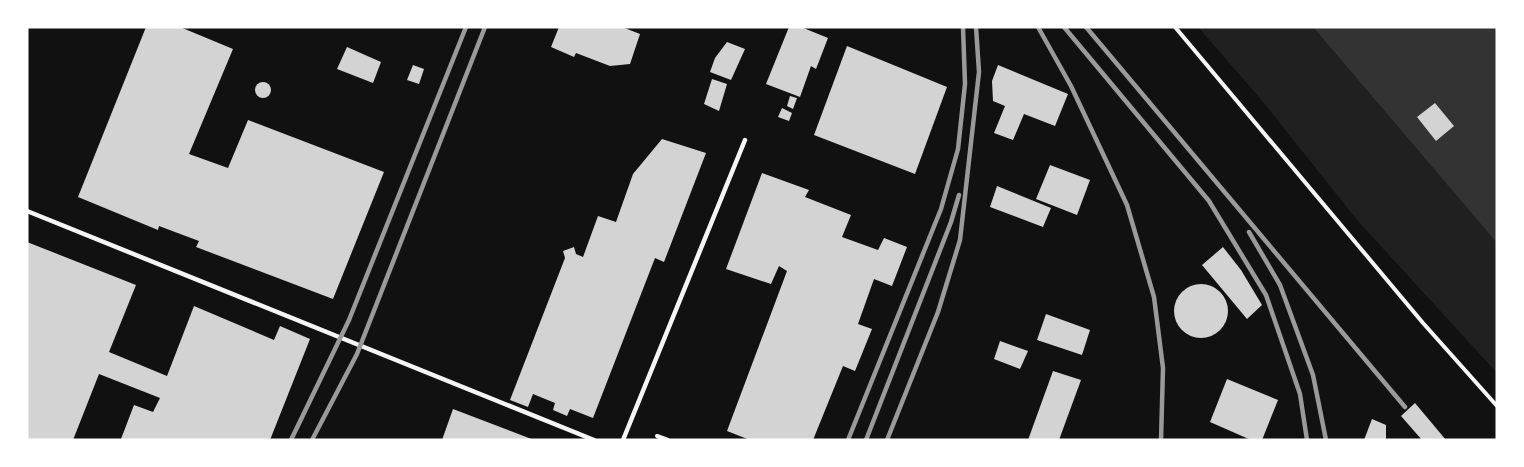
<svg xmlns="http://www.w3.org/2000/svg" width="1524" height="467" font-family="Lato,sans-serif">
<rect width="100%" height="100%" fill="#111"/>
<path fill="#202020" d="M1198 27H1313L1497 243V373L1357 220 1259 97Z"/>
<path fill="#333" d="M1313 27H1497V243Z"/>
<g fill="#d3d3d3">
<path d="M146 27H180L233 49 189 154 228 168 248 120 384 172 333 299 196 247 199 241 159 226 158 230 78 197Z"/>
<path d="M559 27H622L640 34 630 64 610 66 576 53 574 57 551 47Z"/>
<path d="M789 27H801L828 38 816 69 811 66 800 97 766 84Z"/>
<path d="M727 42 745 49 731 80 710 72 715 58Z"/>
<path d="M847 46 947 87 915 174 814 135Z"/>
<path d="M347 47 381 62 373 83 337 69Z"/>
<path d="M413 65 424 69 419 84 407 80Z"/>
<path d="M998 65 1068 94 1055 126 1024 114 1013 140 994 133 1005 106 993 101 992 81Z"/>
<path d="M712 79 727 84 719 111 704 104Z"/>
<circle cx="263" cy="90" r="8"/>
<path d="M790 96 797 98 793 109 787 106Z"/>
<path d="M1435 103 1454 126 1436 141 1417 117Z"/>
<path d="M782 108 792 113 789 121 778 117Z"/>
<path d="M662 139 706 153 664 262 655 258 593 418 570 409 567 416 553 410 555 403 533 394 528 407 510 400 565 258 563 251 574 247 576 254 583 257 598 216 616 222 633 174Z"/>
<path d="M1050 165 1090 180 1077 215 1036 199Z"/>
<path d="M762 173 809 190 805 197 851 215 842 237 878 250 884 238 907 247 892 286 874 279 858 324 872 329 855 371 843 366 813 440H750L727 431 787 271 779 266 771 284 726 269Z"/>
<path d="M997 186 1051 208 1043 227 990 207Z"/>
<path d="M27 242 136 285 109 352 167 376 194 306 274 340 280 326 310 339 270 440H123L121 439 134 405 153 412 160 398 99 374 73 440H27Z"/>
<path d="M1223 247 1241 270 1262 305 1247 319 1202 265Z"/>
<circle cx="1201" cy="311" r="27"/>
<path d="M1046 314 1090 330 1082 355 1037 340Z"/>
<path d="M1000 341 1028 351 1020 369 994 359Z"/>
<path d="M1053 371 1081 380 1059 440H1028Z"/>
<path d="M1227 379 1278 400 1262 440H1251L1210 422Z"/>
<path d="M1415 403 1446 440H1422L1401 416Z"/>
<path d="M453 409 534 440H442Z"/>
<path d="M1372 419 1386 425V440H1364Z"/>
</g>
<g fill="none" stroke-linecap="round" stroke-linejoin="round">
<g stroke="#f5f5f5" stroke-width="4">
<path d="M1175 27 1423 323 1497 406"/>
<path d="M657 436 668 440"/>
</g>
<g stroke="#f5f5f5" stroke-width="4.5">
<path d="M27 211 594 440"/>
<path d="M623 440 745 140"/>
</g>
<g stroke="#9a9a9a" stroke-width="4.5">
<path d="M1038 27 1071 86 1127 205 1154 297 1163 368 1161 440"/>
<path d="M1064 27 1209 201 1266 295 1300 394 1307 440"/>
<path d="M1086 27 1405 407"/>
<path d="M1249 232 1280 285 1313 375 1326 440"/>
<path d="M291 440 349 320 466 27"/>
<path d="M312 440 357 354 485 27"/>
<path d="M848 440 941 209 958 149 965 84 963 27"/>
<path d="M866 440 951 222 959 195"/>
<path d="M887 440 938 312 960 240 979 72 976 27"/>
</g>
</g>
<rect width="1524" height="467" fill="none" stroke="#ffffff" stroke-width="57"/>
</svg>
